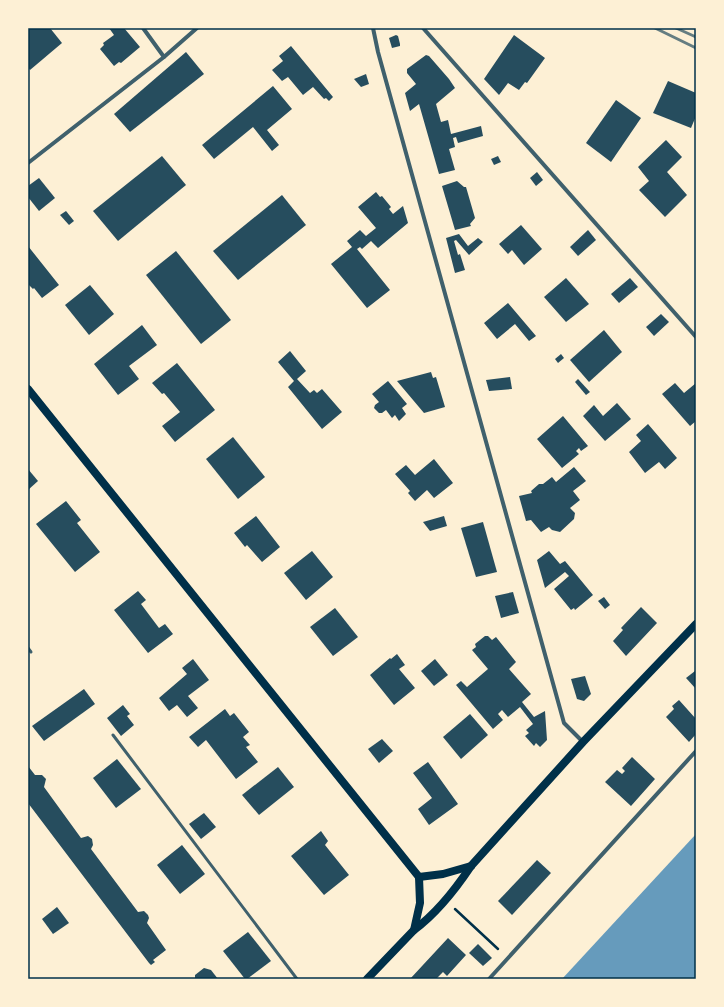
<svg xmlns="http://www.w3.org/2000/svg" width="724" height="1007" font-family="Rubik,sans-serif">
<rect width="100%" height="100%" fill="#fdf0d5"/>
<path fill="#669bbc" d="M696 834V979H562Z"/>
<g fill="#264d5e">
<path d="M28 28H50L62 43 30 70 28 67Z"/>
<path d="M109 28H124L140 47 121 63 119 62 114 66 100 49 104 45 103 43 114 35Z"/>
<path d="M396 35 398 36 400 44V46L392 48 389 38Z"/>
<path d="M514 35 545 58 527 83 525 82 519 90 508 83 499 95 484 79Z"/>
<path d="M291 46 333 97 329 101 326 98 324 99 313 87 303 95 288 77 282 81 272 70 283 61 279 56Z"/>
<path d="M186 52 204 74 130 132 114 114Z"/>
<path d="M426 55 429 56 449 79 455 88 436 104 441 122 448 120 451 134 481 126 483 136 458 143 456 137 453 138 455 147 449 149 455 170 439 174 419 104 410 111 405 93 416 84 407 73V69Z"/>
<path d="M366 74 369 84 361 87 354 79Z"/>
<path d="M668 81 696 93V116L691 128 653 113Z"/>
<path d="M273 86 292 109 267 130 279 145 272 151 253 127 214 159 202 145Z"/>
<path d="M616 100 641 118 611 162 586 143Z"/>
<path d="M666 140 682 157 667 172 687 195 665 217 639 190 649 181 638 167Z"/>
<path d="M162 156 186 185 118 241 93 211Z"/>
<path d="M498 156 501 162 494 165 491 159Z"/>
<path d="M537 172 543 180 536 186 530 178Z"/>
<path d="M39 178 55 198 39 211 28 197V186Z"/>
<path d="M457 181 464 187H466L475 218 470 224 471 226 455 230 442 186Z"/>
<path d="M376 192 380 197 382 196 391 207 389 209 393 214 403 206 408 223 378 248 371 241 362 249 360 247 357 249 390 290 367 308 331 264 352 247 347 241 360 230 366 236 376 228 358 207Z"/>
<path d="M282 195 306 225 238 280 213 251Z"/>
<path d="M66 211 74 221 69 225 60 215Z"/>
<path d="M521 225 542 249 524 265 512 250 508 254 499 244Z"/>
<path d="M588 230 596 240 578 256 570 247Z"/>
<path d="M459 234 468 246 478 238 483 242 469 255 456 240 454 241 458 255 460 254 465 270 455 273 446 238Z"/>
<path d="M28 246 59 285 42 298 34 288 33 289 28 284Z"/>
<path d="M176 251 231 320 201 344 146 275Z"/>
<path d="M566 278 589 304 566 322 544 297Z"/>
<path d="M630 278 638 287 619 303 611 294Z"/>
<path d="M90 285 114 314 89 335 65 305Z"/>
<path d="M508 303 536 336 529 341 515 324 497 339 484 323Z"/>
<path d="M661 314 669 322 654 336 646 327Z"/>
<path d="M142 325 157 345 129 366 139 379 118 395 94 364Z"/>
<path d="M604 330 622 352 589 382 570 360Z"/>
<path d="M290 351 306 371 297 379 310 393 314 390 317 393 322 389 342 412 322 429 288 387 294 381 278 362Z"/>
<path d="M561 354 564 358 558 363 555 359Z"/>
<path d="M177 363 215 410 175 442 162 426 180 412 164 393 162 394 152 383Z"/>
<path d="M431 372 433 378 436 377 445 407 424 413 397 381Z"/>
<path d="M510 377 512 389 489 391 486 380Z"/>
<path d="M578 379 590 392 586 395 575 382Z"/>
<path d="M388 381 407 404 402 408 406 414 399 421 395 415 392 418 386 410 382 413H379L374 408 375 405 379 402 372 394Z"/>
<path d="M675 383 684 393 696 383V421L690 426 662 394Z"/>
<path d="M617 403 631 419 605 441 583 416 594 405 603 416Z"/>
<path d="M563 416 588 446 581 451 579 448 576 451 579 454 562 468 537 439Z"/>
<path d="M648 424 677 458 665 469 659 462 645 473 629 452 641 441 636 435Z"/>
<path d="M233 437 265 477 238 499 206 459Z"/>
<path d="M434 459 453 483 434 498 427 490 415 501 408 493 410 491 395 474 406 465 415 475Z"/>
<path d="M574 467 586 481 573 491 580 500 570 508 575 513 574 519 560 532 552 530 549 527 541 532 531 520 526 521 519 496 532 493 531 491 539 484H543L552 477 556 482Z"/>
<path d="M28 469 38 481 28 490Z"/>
<path d="M66 501 81 520 77 523 100 552 75 572 36 524Z"/>
<path d="M256 516 280 547 262 562 247 545 245 547 234 533Z"/>
<path d="M444 516 447 526 430 531 423 522Z"/>
<path d="M483 522 497 572 476 577 461 528Z"/>
<path d="M312 551 333 577 306 600 284 573Z"/>
<path d="M549 551 560 564 565 561 593 595 575 610 574 608 571 610 554 589 569 576 565 572 545 588 537 560Z"/>
<path d="M138 591 146 600 141 604 159 628 165 624 173 634 148 653 114 610Z"/>
<path d="M513 592 519 613 501 618 495 596Z"/>
<path d="M604 597 610 605 605 609 598 601Z"/>
<path d="M641 607 657 623 626 656 613 641 623 630 621 628Z"/>
<path d="M335 608 358 637 333 656 310 627Z"/>
<path d="M485 636H488L492 640 496 637 516 662 509 669 531 694 522 702 534 717 545 711 547 740 540 747 536 743 534 746 525 736 529 733 526 730 533 724 520 707 508 717 502 710 498 714 503 720 493 729 456 685 461 681 467 687 488 669 472 650 476 647 475 644Z"/>
<path d="M397 654 405 665 399 669 415 688 394 705 370 675 390 658 391 659Z"/>
<path d="M193 659 209 680 188 696 198 708 187 717 177 705 169 711 159 698 187 674 182 668Z"/>
<path d="M435 659 448 675 434 686 421 671Z"/>
<path d="M695 671 696 672V689L686 678Z"/>
<path d="M585 676 591 694 584 701 577 699 571 679Z"/>
<path d="M84 689 95 704 44 741 32 726Z"/>
<path d="M679 700 696 719V734L689 742 666 717 674 709 672 706Z"/>
<path d="M123 705 130 714 127 716 134 725 121 736 107 718Z"/>
<path d="M225 709 230 716 234 713 249 732 243 737 250 745 246 747 258 762 236 779 206 740 198 747 189 737Z"/>
<path d="M470 714 488 735 461 759 443 737Z"/>
<path d="M382 739 393 751 379 763 368 749Z"/>
<path d="M632 757 655 779 631 806 605 782 617 770 622 774 625 771 622 768Z"/>
<path d="M117 759 141 789 116 808 93 778Z"/>
<path d="M428 762 458 804 429 825 418 809 432 798 413 773Z"/>
<path d="M28 766 35 775H42L46 779 44 787 81 838 88 836 92 839 93 845 91 849 138 912 144 911 148 915 149 918 147 923 166 950 153 960 155 962 151 965 149 963 28 803Z"/>
<path d="M278 767 294 787 259 815 242 795Z"/>
<path d="M204 813 216 827 201 839 189 824Z"/>
<path d="M321 831 328 841 325 845 349 875 324 895 291 856Z"/>
<path d="M182 845 205 874 180 894 157 865Z"/>
<path d="M537 860 551 873 512 915 498 901Z"/>
<path d="M57 907 69 923 53 934 42 919Z"/>
<path d="M248 932 271 961 247 979H245L223 951Z"/>
<path d="M448 938 466 955 447 976 443 972 436 979H410Z"/>
<path d="M478 944 492 958 483 966 469 953Z"/>
<path d="M204 968 211 970 218 979H195V975Z"/>
</g>
<g fill="none" stroke-linecap="round" stroke-linejoin="round">
<path stroke="#003049" stroke-width="2.5" d="M455 909 498 949"/>
<g stroke="#3f606c" stroke-width="3">
<path d="M28 648 31 652"/>
<path d="M113 735 297 979"/>
</g>
<g stroke="#3f606c" stroke-width="4">
<path d="M143 28 164 57"/>
<path d="M373 28 378 52 564 723 583 742"/>
<path d="M423 28 696 337"/>
<path d="M28 163 164 57 197 28"/>
<path d="M489 979 696 751"/>
</g>
<g stroke="#003049" stroke-width="8">
<path d="M28 389 419 877"/>
<path d="M419 877 443 874 471 866"/>
<path d="M414 930C437 913 455 890 471 866L583 742 696 624"/>
<path d="M367 979 414 930 420 903 419 877"/>
</g>
<g stroke="#657d81" stroke-width="3">
<path d="M655 28 696 48"/>
<path d="M676 28 696 37"/>
</g>
</g>
<rect width="724" height="1007" fill="none" stroke="#fdf0d5" stroke-width="58"/>
<rect x="29" y="29" width="666" height="949" fill="none" stroke="#003049" stroke-width="1.5"/>
</svg>
